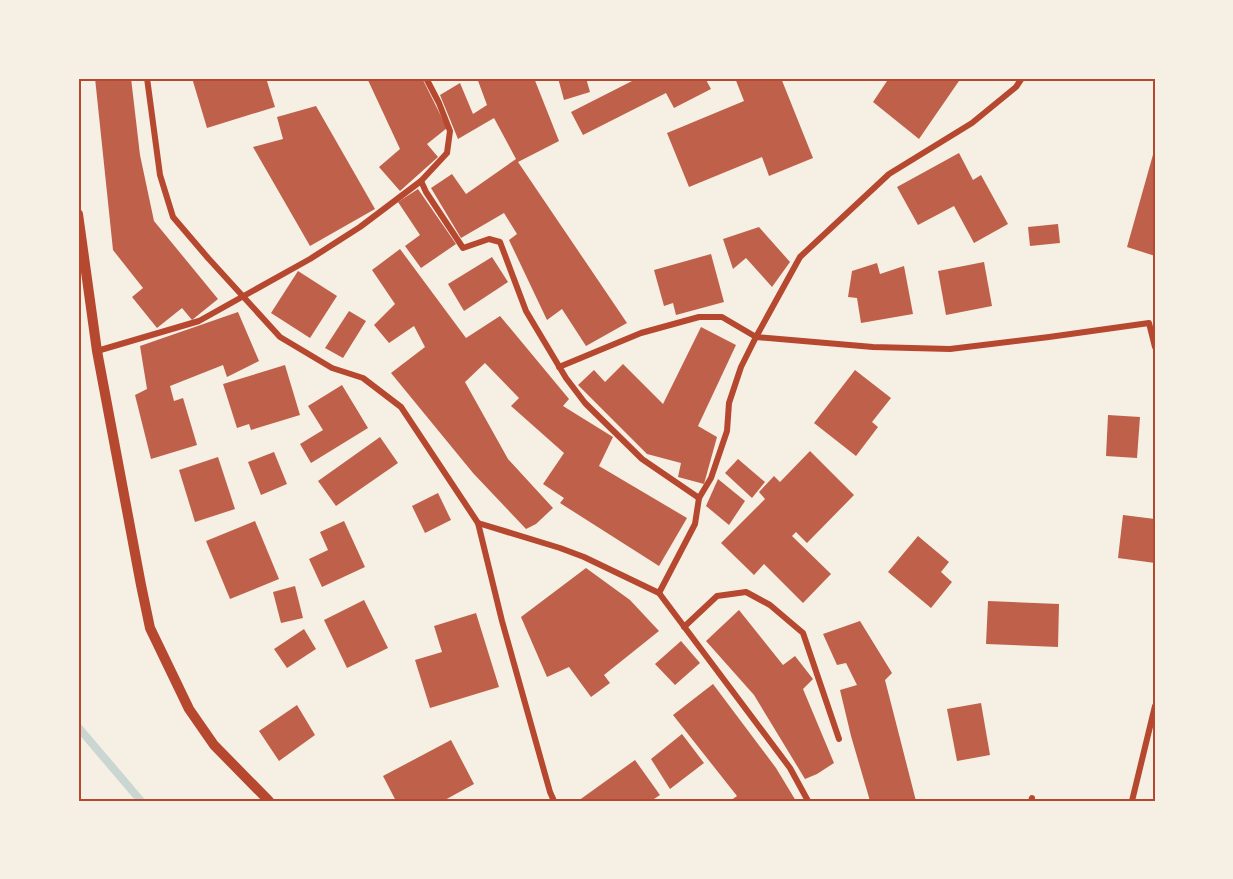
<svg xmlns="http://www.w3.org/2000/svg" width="1233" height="879" font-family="'Nunito Sans',sans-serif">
<rect width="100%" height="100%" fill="#f6efe4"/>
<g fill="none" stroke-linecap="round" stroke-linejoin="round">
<path stroke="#c9d6d2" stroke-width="8" d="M78 727 141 801"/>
</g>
<g fill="#bf614a">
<path d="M95 78H131L140 155 154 221 218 299 192 320 182 308 157 328 132 297 143 288 113 250Z"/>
<path d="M192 78H266L275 107 207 128Z"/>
<path d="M367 78H422L447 128 427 144 438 157 400 191 379 167 400 149Z"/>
<path d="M477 78H534L559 141 518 162 627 323 586 346 562 309 547 320 509 240 517 234 504 213 461 238 431 188 452 174 466 194 516 159 494 118 458 139 440 95 460 83 473 114 487 105Z"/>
<path d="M558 78H586L590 92 564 100Z"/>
<path d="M638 78H705L711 89 674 108 666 93 583 135 571 112Z"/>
<path d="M735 78H781L813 158 769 176 762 157 689 187 667 133 744 101Z"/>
<path d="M889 78H961L919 139 873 102Z"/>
<path d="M316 106 375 209 310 246 253 147 283 139 277 117Z"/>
<path d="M1154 151H1155V256L1127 247Z"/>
<path d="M959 153 973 180 981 175 1008 224 974 243 954 206 918 225 897 187Z"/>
<path d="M418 189 456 244 421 268 405 246 420 235 398 202Z"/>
<path d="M1058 224 1060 243 1030 246 1028 227Z"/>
<path d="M759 227 790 262 772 287 746 258 733 269 723 239Z"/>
<path d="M400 249 466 338 500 316 569 399 563 406 613 437 599 466 687 518 659 566 560 503 564 498 543 484 564 453 511 406 519 398 485 363 465 382 508 459 553 508 536 524 526 529 473 473 391 373 425 347 414 326 389 343 374 325 395 304 372 270Z"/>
<path d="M711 254 724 302 676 315 673 303 664 306 654 270Z"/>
<path d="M492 257 508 282 464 311 448 284Z"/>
<path d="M984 262 992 306 946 315 938 271Z"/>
<path d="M877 263 880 274 904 266 913 314 861 323 857 298 848 297 852 271Z"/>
<path d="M298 271 337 296 310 338 271 313Z"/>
<path d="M349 311 366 321 343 358 325 348Z"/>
<path d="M238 312 259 361 227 377 223 365 170 386 174 401 183 398 197 445 151 459 135 395 147 389 140 346Z"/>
<path d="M701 327 736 345 698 426 717 437 704 484 678 477 681 463 647 454 578 385 594 370 605 382 623 364 663 404Z"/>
<path d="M285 365 300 415 251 430 249 424 237 428 223 384Z"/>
<path d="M855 370 891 398 872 422 878 427 856 456 814 423Z"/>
<path d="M342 385 368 428 311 463 300 444 323 430 308 406Z"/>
<path d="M1108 415 1140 417 1137 458 1106 456Z"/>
<path d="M380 437 398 463 336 506 318 481Z"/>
<path d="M810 451 854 495 807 543 796 532 792 536 831 574 803 603 764 564 754 575 721 543 765 499 759 492 774 476 780 482Z"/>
<path d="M274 452 287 484 261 495 248 462Z"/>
<path d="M218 457 235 509 195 522 179 470Z"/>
<path d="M738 459 765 482 752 498 725 473Z"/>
<path d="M718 479 745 501 729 525 706 506Z"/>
<path d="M438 493 451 520 425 533 412 506Z"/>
<path d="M1123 515 1155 519V563L1118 558Z"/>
<path d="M255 521 279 579 230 599 206 541Z"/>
<path d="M344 521 365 567 322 587 309 559 328 550 320 532Z"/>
<path d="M918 536 949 562 941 572 952 582 931 608 888 572Z"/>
<path d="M586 568 630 600 659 631 604 675 610 683 591 697 569 667 547 677 521 617Z"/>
<path d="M295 586 303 618 281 623 273 592Z"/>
<path d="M364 600 388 648 347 668 324 620Z"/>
<path d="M988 601 1059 604 1058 647 986 644Z"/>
<path d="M739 610 783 665 795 656 813 679 803 689 834 763 817 774 805 779 754 695 706 641Z"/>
<path d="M476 613 499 687 430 708 415 660 442 652 434 626Z"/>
<path d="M860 621 892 673 885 680 916 801H870L851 736 840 690 857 685 846 663 837 665 823 634Z"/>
<path d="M304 629 316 649 287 668 274 649Z"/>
<path d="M681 641 700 663 675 685 655 664Z"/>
<path d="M713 684 776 768 796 801H730L737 796 673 715Z"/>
<path d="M981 703 990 755 957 761 947 709Z"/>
<path d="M297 705 315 735 279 761 259 731Z"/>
<path d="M682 734 704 763 670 789 651 759Z"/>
<path d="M451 740 474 784 443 801H396L383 776Z"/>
<path d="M635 760 660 795 651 801H578Z"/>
</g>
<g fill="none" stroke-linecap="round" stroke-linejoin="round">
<g stroke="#b5482f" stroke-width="6">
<path d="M147 78 160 175 173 217 208 258 280 337 332 368 363 378 401 407 478 523 502 621 550 792 554 801"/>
<path d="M421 181 426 192 463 248 489 239 500 242 526 311 566 378 585 403 642 459 699 498"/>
<path d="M97 351 199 321 310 259 360 227 421 181 447 153 450 131 439 103 426 78"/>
<path d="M559 367 641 333 699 317H722L756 337 873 347 950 349 1049 337 1149 323 1155 347"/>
<path d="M478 523 560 548 584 557 659 593 695 524 699 498 711 478 727 431 729 403 741 367 756 337 800 257 889 174 972 123 1016 87 1022 78"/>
<path d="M659 593 790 768 808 801"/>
<path d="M684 627 717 596 746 592 770 605 803 633 839 739"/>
<path d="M1031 801 1032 798"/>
<path d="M1132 801 1155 706"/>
</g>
<path stroke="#b5482f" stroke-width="10" d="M78 214 97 351 141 585 150 628 189 709 214 745 269 801"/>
</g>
<rect width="1233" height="879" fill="none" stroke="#f6efe4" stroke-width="159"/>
<rect x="80" y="80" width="1074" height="720" fill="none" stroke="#b5482f" stroke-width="2"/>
</svg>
